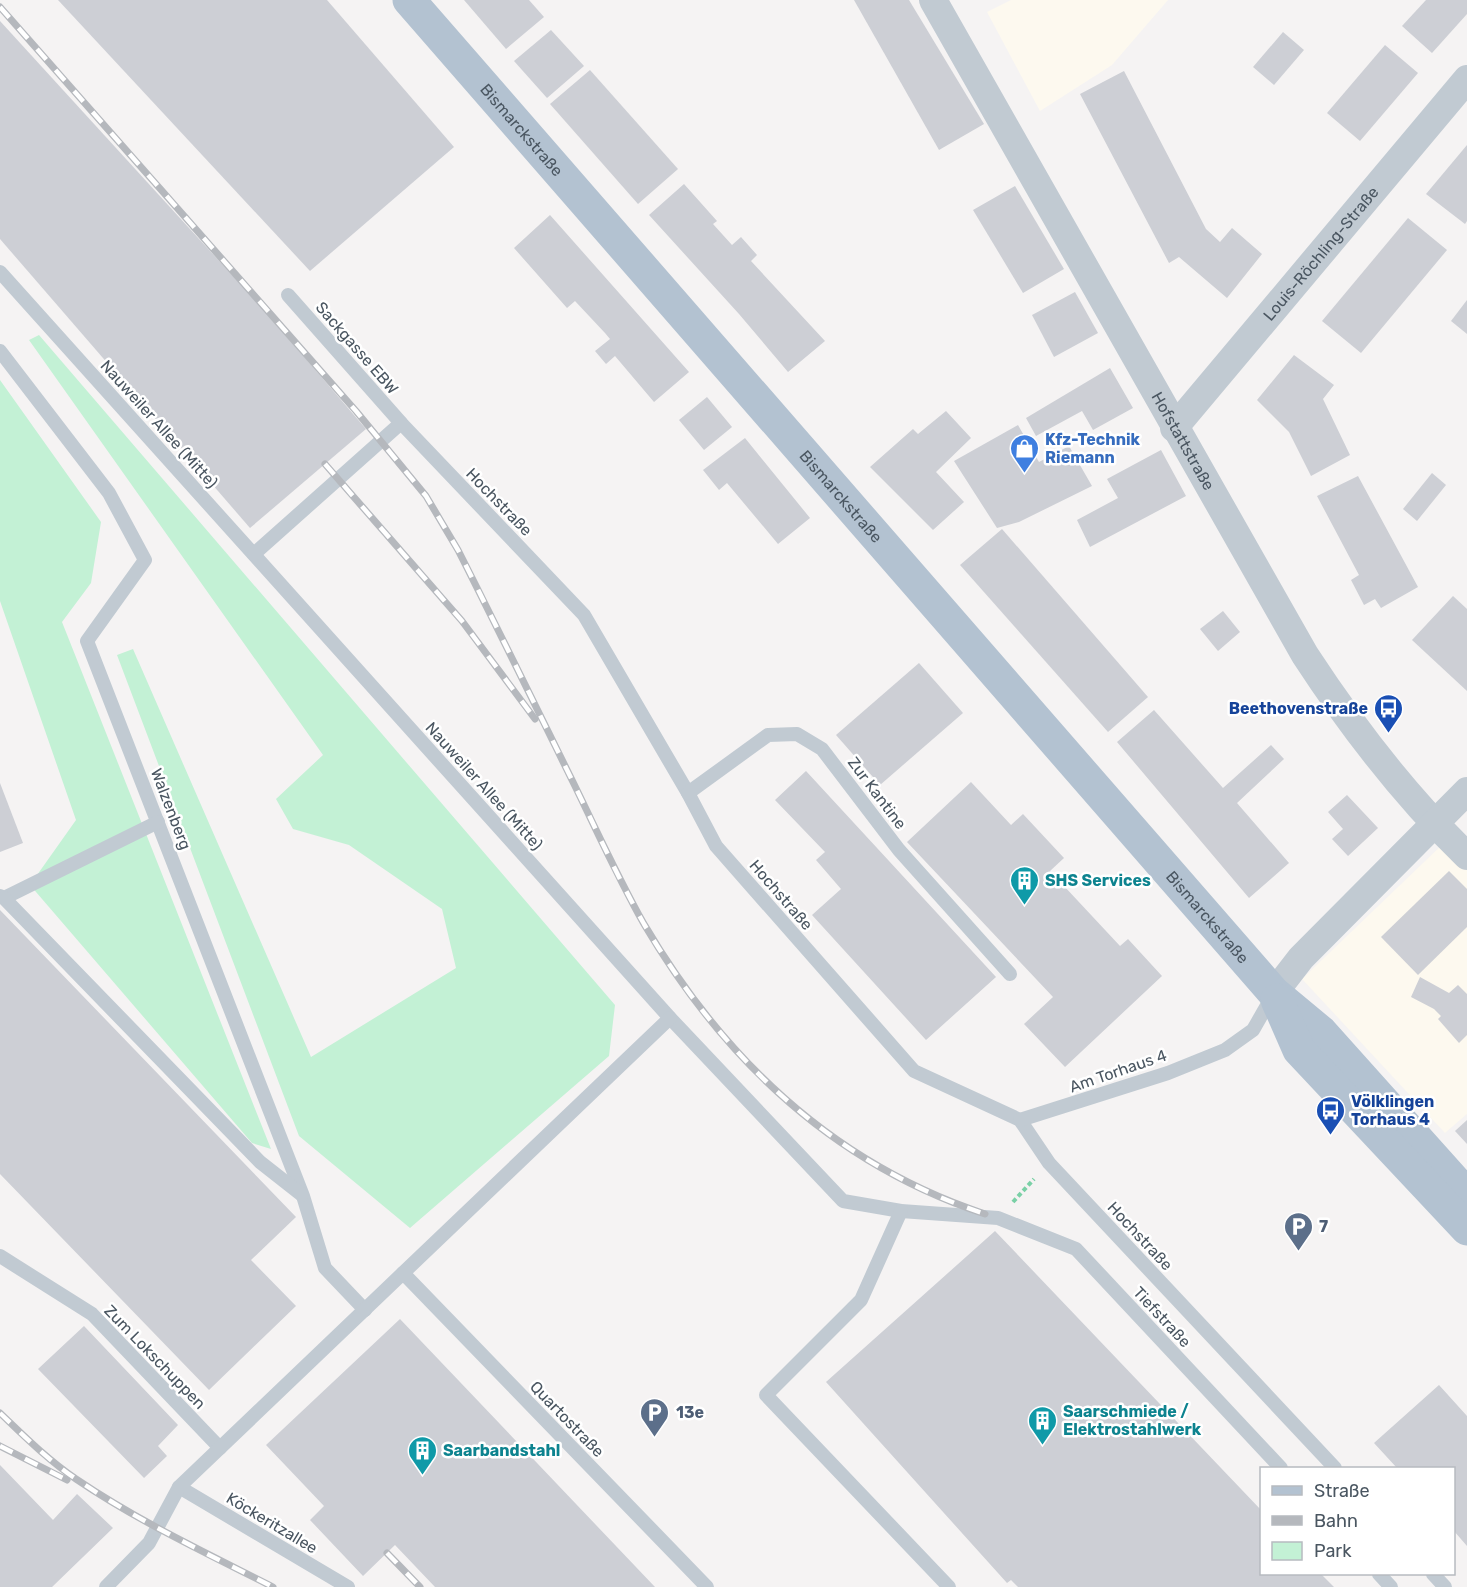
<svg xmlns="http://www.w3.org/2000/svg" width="1467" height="1587" font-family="Rubik,sans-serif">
<rect width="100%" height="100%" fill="#f5f3f3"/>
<g fill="#fdf9ef">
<path d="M1011 0H1168L1112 65 1040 111 987 12Z"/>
<path d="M1447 840 1467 861V1114L1445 1133 1302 979Z"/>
</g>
<g fill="#c3f1d5">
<path d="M39 335 615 1005 609 1056 410 1228 299 1136 117 655 133 649 311 1057 456 968 442 909 349 845 293 829 276 799 323 755 29 340Z"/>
<path d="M0 380 101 522 91 583 62 622 271 1149 252 1143 30 885 76 820 0 601Z"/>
</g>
<g fill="#cdcfd5">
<path d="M58 0H327L454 147 310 271Z"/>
<path d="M464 0H529L544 17 506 49Z"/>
<path d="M854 0H909L984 124 939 150Z"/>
<path d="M1426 0H1467V14L1432 53 1402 26Z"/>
<path d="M0 21 264 310 366 429 250 528 0 239Z"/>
<path d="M551 30 584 66 547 98 514 61Z"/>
<path d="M1283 32 1304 50 1274 85 1253 67Z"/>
<path d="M1385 45 1418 73 1360 141 1327 113Z"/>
<path d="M590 70 678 169 638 204 550 104Z"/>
<path d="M1124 71 1206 229 1220 242 1232 228 1262 254 1227 298 1179 257 1169 263 1080 94Z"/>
<path d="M1467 145V221L1465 224 1426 194Z"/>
<path d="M684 184 717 221 713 224 732 245 741 237 757 255 751 261 825 341 788 372 739 314 649 215Z"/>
<path d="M1015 186 1064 269 1023 293 973 210Z"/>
<path d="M550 215 689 372 654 402 615 356 606 364 595 351 610 339 605 333 575 301 567 308 514 248Z"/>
<path d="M1408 218 1447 250 1361 353 1322 321Z"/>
<path d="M1075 292 1098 333 1054 357 1032 315Z"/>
<path d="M1467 300V334L1451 321Z"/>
<path d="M1294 355 1334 385 1323 399 1350 455 1311 476 1289 432 1257 400Z"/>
<path d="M1110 368 1133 408 1093 430 1082 411 1036 436 1026 418Z"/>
<path d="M707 397 732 427 704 450 679 420Z"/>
<path d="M946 411 971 438 936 472 964 502 933 530 870 467 913 429 918 434Z"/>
<path d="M1018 425 1039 462 1069 446 1092 486 1019 522 997 528 954 461Z"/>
<path d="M745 438 810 518 778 544 727 483 719 490 703 470Z"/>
<path d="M1161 450 1186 496 1090 547 1077 520 1118 498 1107 479Z"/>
<path d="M1432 473 1446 485 1417 521 1403 509Z"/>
<path d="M1358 476 1418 587 1381 608 1375 599 1364 605 1351 580 1359 575 1317 496Z"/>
<path d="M1002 529 1148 697 1108 732 960 565Z"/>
<path d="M1453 596 1467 609V691L1412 640Z"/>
<path d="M1223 611 1240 632 1218 651 1200 629Z"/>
<path d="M919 663 963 713 880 785 836 735Z"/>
<path d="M1154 710 1223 788 1271 745 1284 759 1237 803 1289 863 1249 898 1117 742Z"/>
<path d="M806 771 996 977 926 1040 812 915 841 889 816 860 825 852 775 800Z"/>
<path d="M971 782 1011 825 1023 814 1064 858 1050 871 1120 946 1128 939 1162 976 1065 1067 1024 1024 1053 997 907 842Z"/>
<path d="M0 783 23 843 0 852Z"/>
<path d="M1347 795 1378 828 1348 856 1332 839 1343 829 1328 812Z"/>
<path d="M1449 871 1467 889V927L1418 975 1381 937Z"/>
<path d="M0 910 296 1217 251 1260 296 1306 209 1390 0 1174Z"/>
<path d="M1420 977 1449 993 1458 985 1467 994V1035L1459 1043 1438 1019 1441 1016 1434 1009 1411 997Z"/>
<path d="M1467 1120V1144L1455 1131Z"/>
<path d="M995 1231 1262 1511V1574H1321L1334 1587H1018L1011 1580 1007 1583 826 1382Z"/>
<path d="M400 1319 655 1587H435L395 1545 363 1576 310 1520 324 1506 266 1445Z"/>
<path d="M84 1326 178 1425 158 1446 167 1456 144 1478 38 1369Z"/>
<path d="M1439 1385 1467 1416V1546L1454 1531V1468H1397L1374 1443Z"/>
<path d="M0 1465 53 1520 77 1494 113 1528 52 1587H0Z"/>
</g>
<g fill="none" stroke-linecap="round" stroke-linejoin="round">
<path stroke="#7ad0a6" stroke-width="4" stroke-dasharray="4.5 3" stroke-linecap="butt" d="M1013 1202 1034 1179"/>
<g stroke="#c1cad2" stroke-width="14">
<path d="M0 272 670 1018 843 1201 901 1211 998 1218 1076 1249 1281 1468"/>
<path d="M288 295 401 423"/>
<path d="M0 351 109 493 145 560 87 641 303 1196 325 1268 365 1310"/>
<path d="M254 554 401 423 584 615 688 793 716 846 914 1071 1020 1120 1049 1163 1335 1468"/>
<path d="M688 793 768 735 797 734 822 749 899 850 1010 974"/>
<path d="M0 896 4 898 158 822"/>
<path d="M4 898 260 1162 302 1195"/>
<path d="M1020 1120 1168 1073 1225 1050 1253 1030 1273 995"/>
<path d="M901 1211 861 1300 766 1395 949 1587"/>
<path d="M0 1256 92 1314 220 1448"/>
<path d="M403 1273 707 1587"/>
<path d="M179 1487 348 1587"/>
<path d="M1379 1574 1391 1587"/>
<path d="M1433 1574 1445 1587"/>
<path d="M106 1587 149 1543 179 1487 670 1018"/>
</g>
<g stroke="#c1cad2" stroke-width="28">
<path id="s1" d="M933 0 1305 655C1352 727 1405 796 1467 856"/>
<path id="s2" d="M1174 428 1467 79"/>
<path d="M1274 993 1301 958 1467 791"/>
</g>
<g stroke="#b3c2d1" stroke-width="33">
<path id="s3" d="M409 0 1274 993 1321 1032 1467 1195"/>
<path d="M1277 1000 1299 1050 1467 1229"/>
</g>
<defs>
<g id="rail">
<path d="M0 7 356 411 426 496 458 550C497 627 535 705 573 782 596 829 618 878 644 924 724 1060 834 1164 985 1214"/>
<path d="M325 464 462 621 535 719"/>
<path d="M0 1413C24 1436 48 1460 76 1479 138 1521 206 1553 273 1587"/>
<path d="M0 1446 67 1480"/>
<path d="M387 1553 420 1587"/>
</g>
</defs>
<use href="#rail" stroke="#b5b8bd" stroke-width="7"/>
<use href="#rail" stroke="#fff" stroke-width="4.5" stroke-dasharray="14" stroke-linecap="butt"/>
</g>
<defs>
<symbol id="shop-pin" viewBox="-11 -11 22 30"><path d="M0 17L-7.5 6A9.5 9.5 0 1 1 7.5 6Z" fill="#3f7fe0" stroke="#fff"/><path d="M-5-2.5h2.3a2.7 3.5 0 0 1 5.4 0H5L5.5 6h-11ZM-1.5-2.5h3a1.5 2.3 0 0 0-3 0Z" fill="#fff"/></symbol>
<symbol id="bus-pin" viewBox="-11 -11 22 30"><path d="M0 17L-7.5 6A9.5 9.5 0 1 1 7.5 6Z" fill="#1a4fb4" stroke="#fff"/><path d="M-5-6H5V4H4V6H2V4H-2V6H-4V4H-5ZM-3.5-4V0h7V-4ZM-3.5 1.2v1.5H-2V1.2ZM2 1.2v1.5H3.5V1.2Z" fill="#fff"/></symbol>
<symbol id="building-pin" viewBox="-11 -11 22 30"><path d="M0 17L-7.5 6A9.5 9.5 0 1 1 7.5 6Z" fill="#0f9aa8" stroke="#fff"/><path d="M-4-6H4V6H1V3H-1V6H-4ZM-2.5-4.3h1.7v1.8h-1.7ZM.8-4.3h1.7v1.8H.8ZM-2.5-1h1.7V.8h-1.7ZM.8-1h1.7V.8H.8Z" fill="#fff"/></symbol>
<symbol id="parking-pin" viewBox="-11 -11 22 30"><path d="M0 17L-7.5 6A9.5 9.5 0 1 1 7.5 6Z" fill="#5c6f8a" stroke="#fff"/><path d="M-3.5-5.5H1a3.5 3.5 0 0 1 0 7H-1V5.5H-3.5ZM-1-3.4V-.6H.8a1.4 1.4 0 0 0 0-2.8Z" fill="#fff"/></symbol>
</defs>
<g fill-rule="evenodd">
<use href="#shop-pin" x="1008" y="432" width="33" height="45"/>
<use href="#bus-pin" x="1372" y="692" width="33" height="45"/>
<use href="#building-pin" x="1008" y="864" width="33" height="45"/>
<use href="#bus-pin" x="1314" y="1094" width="33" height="45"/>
<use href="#parking-pin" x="1282" y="1210" width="33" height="45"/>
<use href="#parking-pin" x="638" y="1396" width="33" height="45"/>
<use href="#building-pin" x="1026" y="1404" width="33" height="45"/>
<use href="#building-pin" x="406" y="1434" width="33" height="45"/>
</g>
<g text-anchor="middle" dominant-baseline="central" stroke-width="5" stroke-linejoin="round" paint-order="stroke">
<g font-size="16" fill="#4a5661" stroke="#fff">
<text stroke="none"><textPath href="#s3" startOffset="172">Bismarckstraße</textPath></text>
<text stroke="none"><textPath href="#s2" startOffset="228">Louis-Röchling-Straße</textPath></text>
<text transform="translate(357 348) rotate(49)">Sackgasse EBW</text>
<text transform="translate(159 424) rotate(48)">Nauweiler Allee (Mitte)</text>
<text stroke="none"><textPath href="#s1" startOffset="507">Hofstattstraße</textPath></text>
<text stroke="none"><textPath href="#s3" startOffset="658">Bismarckstraße</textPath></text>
<text transform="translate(499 502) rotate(46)">Hochstraße</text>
<text transform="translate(484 786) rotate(48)">Nauweiler Allee (Mitte)</text>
<text transform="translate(877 793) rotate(53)">Zur Kantine</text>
<text transform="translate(171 809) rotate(69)">Walzenberg</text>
<text transform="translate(781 895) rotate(49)">Hochstraße</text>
<text stroke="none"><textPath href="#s3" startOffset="1216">Bismarckstraße</textPath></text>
<text transform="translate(1118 1071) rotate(-19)">Am Torhaus 4</text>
<text transform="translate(1140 1236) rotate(47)">Hochstraße</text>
<text transform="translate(1162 1317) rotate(47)">Tiefstraße</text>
<text transform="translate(155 1357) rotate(46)">Zum Lokschuppen</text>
<text transform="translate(567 1419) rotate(46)">Quartostraße</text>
<text transform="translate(272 1523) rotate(31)">Köckeritzallee</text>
</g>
<g font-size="16" font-weight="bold" fill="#366cbe" stroke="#fff" text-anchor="start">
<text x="1045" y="439">Kfz-Technik<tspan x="1045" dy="18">Riemann</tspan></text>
</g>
<g font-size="16" font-weight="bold" fill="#164399" stroke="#fff" text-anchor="end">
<text x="1368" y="708">Beethovenstraße</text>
<text x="1351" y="1101" text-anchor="start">Völklingen<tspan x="1351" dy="18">Torhaus 4</tspan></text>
</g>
<g font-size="16" font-weight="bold" fill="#0d838f" stroke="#fff" text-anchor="start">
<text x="1045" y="880">SHS Services</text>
<text x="1063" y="1411">Saarschmiede /<tspan x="1063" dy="18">Elektrostahlwerk</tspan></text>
<text x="443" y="1450">Saarbandstahl</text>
</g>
<g font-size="16" font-weight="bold" fill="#4e5e75" stroke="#fff" text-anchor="start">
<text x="1319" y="1226">7</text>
<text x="676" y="1412">13e</text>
</g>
</g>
<rect x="1260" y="1467" width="195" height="108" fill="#ffffff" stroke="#b7bbc0" stroke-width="1.5"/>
<rect x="1272" y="1486" width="30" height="9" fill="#b3c2d1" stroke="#b7bbc0" stroke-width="1.5"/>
<text x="1314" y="1497" font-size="18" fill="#4a5661">Straße</text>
<rect x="1272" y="1516" width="30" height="9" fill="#b5b8bd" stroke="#b7bbc0" stroke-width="1.5"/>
<text x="1314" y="1527" font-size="18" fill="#4a5661">Bahn</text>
<rect x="1272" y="1542" width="30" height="18" fill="#c3f1d5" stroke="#b7bbc0" stroke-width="1.5"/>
<text x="1314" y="1557" font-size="18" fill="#4a5661">Park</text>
</svg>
